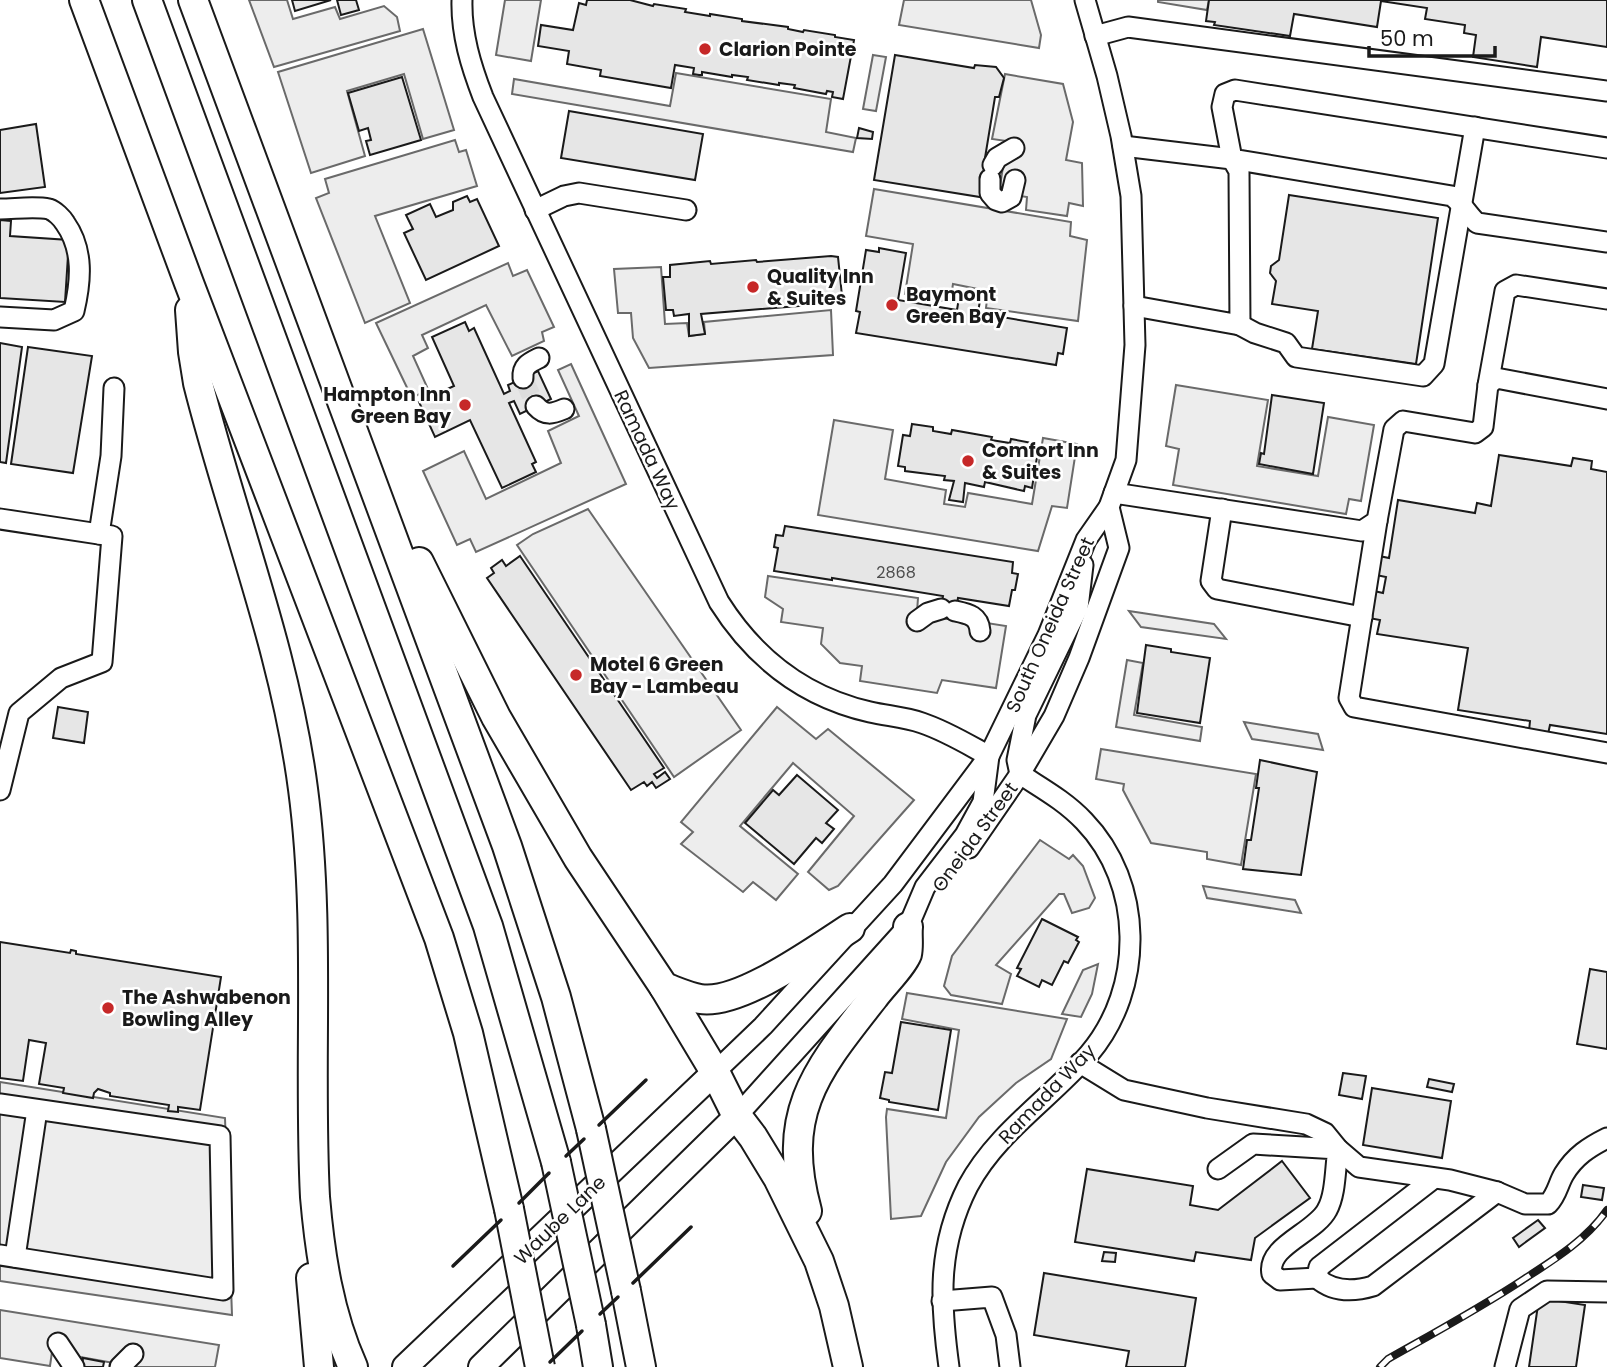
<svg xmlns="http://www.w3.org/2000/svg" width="1607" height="1367" font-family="Poppins,sans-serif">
<rect width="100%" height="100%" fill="#fff"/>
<g fill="#ededed" stroke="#6a6a6a" stroke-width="2">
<path d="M249 0H287L293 19 335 7 340 19 384 6 397 17 400 31 274 67Z"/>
<path d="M505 0H541L531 61 496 55Z"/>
<path d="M904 0H1031L1041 35 1039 48 899 25Z"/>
<path d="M1158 0H1209L1207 10 1158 2Z"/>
<path d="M423 29 454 130 423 139 404 74 347 91 365 156 311 173 278 72Z"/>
<path d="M873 55 886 57 876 111 863 109Z"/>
<path d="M676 73 831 99 826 132 856 138 853 152 512 94 514 79 670 106Z"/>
<path d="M1005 74 1063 84 1073 122 1066 160 1082 163 1083 206 1069 203 1067 216 1026 210 1027 197 1007 194 1000 186 1007 141 992 139Z"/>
<path d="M455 140 459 152 466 150 477 186 375 216 410 303 365 323 316 198 329 193 325 179Z"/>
<path d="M874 189 1071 222 1070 236 1087 240 1078 321 986 308 988 291 953 284 950 302 905 294 913 244 866 236Z"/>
<path d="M508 263 513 276 527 270 554 327 542 332 544 341 512 356 486 305 422 335 428 348 413 356 428 389 412 398 376 323Z"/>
<path d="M661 267 665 324 687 323 689 336 705 334 704 322 831 310 833 355 649 368 633 338 631 313H618L614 269Z"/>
<path d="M571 364 626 484 476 552 470 539 457 545 423 471 464 451 486 499 561 463 548 431 579 416 558 370Z"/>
<path d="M1176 385 1268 400 1257 466 1318 476 1328 417 1374 425 1361 501 1349 499 1346 514 1173 485 1179 449 1166 446Z"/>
<path d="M834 420 893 430 885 479 946 490 944 504 965 507 968 493 1032 504 1043 438 1077 444 1067 508 1052 506 1038 551 818 515Z"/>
<path d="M588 509 741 730 674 777 517 545 533 534Z"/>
<path d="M768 576 918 598 917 612 1006 626 996 688 942 680 937 693 860 681 862 666 840 663 821 644 823 628 781 622 783 609 765 597Z"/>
<path d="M1129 611 1214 624 1226 639 1141 627Z"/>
<path d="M1127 660 1143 663 1134 715 1202 727 1200 741 1116 727Z"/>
<path d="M777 707 816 739 828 729 914 800 838 886 829 890 808 872 854 816 793 763 740 826 798 874 776 900 753 882 743 892 681 844 693 832 681 822Z"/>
<path d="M1244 722 1318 734 1323 750 1252 739Z"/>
<path d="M1101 749 1256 774 1241 865 1207 859V852L1151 843 1123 790 1124 784 1096 779Z"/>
<path d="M1040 840 1069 859 1073 855 1083 866 1095 898 1089 908 1072 913 1064 894H1059L996 965 1011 974 1002 1004 951 995 944 986 952 956Z"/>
<path d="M1203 886 1295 900 1301 913 1207 898Z"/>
<path d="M1098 964 1092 994 1081 1017 1062 1014 1083 970Z"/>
<path d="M907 993 1067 1019 1051 1059 1016 1083 979 1117 946 1162 921 1216 891 1219 886 1117 887 1109 946 1118 959 1030 902 1019Z"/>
<path d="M0 1082 225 1118 232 1315 0 1281Z"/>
<path d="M0 1310 219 1345 215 1367H136L52 1352 50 1366 0 1358Z"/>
</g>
<g fill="#e6e6e6" stroke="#1a1a1a" stroke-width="2">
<path d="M292 0H331L295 11Z"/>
<path d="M337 0H356L359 10 341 15Z"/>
<path d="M587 0H630L653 6 654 4 686 9 685 12 710 16V14L742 19V21L788 27V29L803 32 804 30 835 35V37L854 40 843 99 832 97 833 92 827 91 826 94 794 88 795 85 779 83V85L747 80 748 77 732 75V77L702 72V75H699L693 74 694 68 675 65 671 88 600 76 601 70 567 64 569 51 538 46 541 25 573 30 579 3 586 5Z"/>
<path d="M1209 0H1607V47L1541 37 1537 67 1473 57 1476 35 1464 33 1465 25 1425 19 1427 8 1381 1 1377 27 1294 14 1290 36 1214 25 1215 22 1206 21Z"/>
<path d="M895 55 974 68 975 65 996 67 1004 78 999 97H995L984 164 1000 166 998 180 983 178 980 197 874 180Z"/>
<path d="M402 77 421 140 370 155 366 141 371 140 368 128 359 131 348 93Z"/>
<path d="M569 111 703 134 695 180 561 158Z"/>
<path d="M36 124 45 187 0 193V130Z"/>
<path d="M859 128 873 132 872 139 857 138Z"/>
<path d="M1289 195 1438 218 1416 364 1312 349 1318 311 1272 304 1276 281 1270 273 1271 266 1279 260Z"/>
<path d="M467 196 470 202 477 199 499 246 426 280 404 233 413 229 406 215 430 204 436 217 453 210V202Z"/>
<path d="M0 220 11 221 10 236 69 240 65 302 0 298Z"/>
<path d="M879 248 906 253 898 300 957 310 960 291 981 294 978 313 1067 328 1063 354 1058 353 1056 365 856 333 860 312 856 311 866 250 879 252Z"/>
<path d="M831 256 838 257 842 296H835V303L701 314 705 334 689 336V314L674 316 673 310H666L663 277H670V265L710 261 711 264 756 260 757 262Z"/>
<path d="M465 322 469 331 474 328 504 394 510 391 508 385 538 371 551 399 520 414 514 401 509 403 536 462 532 464 536 472 502 488 470 420 435 437 419 402 454 386 432 337Z"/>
<path d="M0 343 22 347 6 463 0 462Z"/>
<path d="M28 347 92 356 73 473 11 464Z"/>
<path d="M1272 395 1324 403 1313 474 1259 464 1261 453 1264 454Z"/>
<path d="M912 424 933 427V431L951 434 952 430 992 437 991 440 1010 443 1011 439 1032 443 1030 455 1037 457 1032 488 1025 486 1024 491 985 482 984 487 965 483 963 502 949 500 954 481 944 480 945 476 905 471V467L898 466 903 435 910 436Z"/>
<path d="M1499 455 1571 466 1573 458 1592 461 1591 469 1607 472V734L1550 725 1548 734 1529 731 1530 721 1458 710 1468 648 1377 634 1380 620 1369 618 1374 591 1383 593 1386 577 1376 575 1379 556 1389 558 1398 500 1475 513 1477 503 1491 506Z"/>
<path d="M785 526 1013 562 1012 573 1018 574 1015 590H1012L1009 606 958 598 954 620 939 617 943 596 832 578V580L774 571 778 548 774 547 776 535 783 536Z"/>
<path d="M520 556 664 768 654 774 657 778 665 772 670 779 656 788 652 782 647 786 644 782 631 790 487 578 494 573 491 568 502 560 506 566Z"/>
<path d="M1146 645 1171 649V652L1210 658 1200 723 1137 713Z"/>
<path d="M58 707 88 712 84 743 53 738Z"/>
<path d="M1260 760 1317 772 1301 875 1243 869 1247 840H1251L1259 788H1256Z"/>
<path d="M797 775 838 810 826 823 834 829 822 843 816 838 794 864 745 823 773 790 779 795Z"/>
<path d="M1042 919 1078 937 1076 940 1079 942 1068 963 1064 961 1052 985 1042 980 1039 987 1017 976 1021 969 1017 968Z"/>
<path d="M0 942 70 953 71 950 76 951V954L221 977 200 1110 178 1107V1112L168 1111 169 1105 110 1096V1093L98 1089 94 1093 93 1098 63 1093 64 1088 39 1084 46 1043 29 1040 23 1081 0 1078Z"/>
<path d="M1590 969 1607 972V1049L1577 1044Z"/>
<path d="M901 1022 951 1030 938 1110 889 1102V1100L880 1098 885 1072 892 1073Z"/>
<path d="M1343 1073 1366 1076 1362 1099 1339 1095Z"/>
<path d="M1429 1079 1454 1084 1452 1092 1427 1087Z"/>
<path d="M1372 1088 1451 1101 1442 1158 1363 1145Z"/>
<path d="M1282 1161 1310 1198 1255 1238 1251 1260 1196 1252 1194 1261 1075 1242 1087 1169 1193 1186 1190 1205 1218 1210Z"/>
<path d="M1583 1185 1604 1188 1602 1200 1581 1197Z"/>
<path d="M1538 1220 1545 1228 1519 1247 1513 1238Z"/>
<path d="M1104 1252 1116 1253 1115 1262 1102 1261Z"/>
<path d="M1044 1273 1196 1298 1185 1367H1126L1129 1351 1034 1335Z"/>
<path d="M1539 1298 1585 1305 1576 1367H1529Z"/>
<path d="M83 1358 104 1362 103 1367H82Z"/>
</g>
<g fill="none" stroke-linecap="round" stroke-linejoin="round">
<path stroke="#ddd" stroke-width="19" stroke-dasharray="19 10" stroke-linecap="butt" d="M523 378 536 406"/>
<defs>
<g id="minor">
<path d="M462 0C461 34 471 66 483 97L719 602C755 659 804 697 870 712 887 716 905 717 922 723 946 731 967 744 989 756L983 802 965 835 925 887 908 927"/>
<path d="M1095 36 1128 27 1607 91"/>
<path d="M1123 146 1232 159 1239 171 1240 325 1134 306"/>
<path d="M1607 148 1235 90 1225 94 1222 107 1232 159 1452 196C1463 204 1467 214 1477 223L1607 242"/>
<path d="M993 165 997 158 1014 148"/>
<path d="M990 179V193L996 200 1002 202 1011 197 1015 180"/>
<path d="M0 209C15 209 34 206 49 209 55 211 62 218 65 223 84 250 81 281 74 311L54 320 0 317"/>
<path d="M535 210 564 196 579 193 686 210"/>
<path d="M1240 325 1255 333 1286 343 1296 357 1423 376 1434 364 1475 127"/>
<path d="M523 378C522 366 529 363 539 358"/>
<path d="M1488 385 1505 291 1516 285 1607 299"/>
<path d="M536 406C545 416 552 414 564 409"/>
<path d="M1114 493 1362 531 1377 521 1394 429 1403 421 1475 433 1483 427 1488 385 1496 378 1607 399"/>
<path d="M1222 509 1211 581 1217 589 1362 617"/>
<path d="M0 519 112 536 102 662 61 678 19 713 0 790"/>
<path d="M1377 521 1349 698 1354 707 1607 753"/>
<path d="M99 534 111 456 114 388"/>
<path d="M955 611C969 614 979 616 980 631"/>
<path d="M917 621 928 613 941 609"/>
<path d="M969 848 1020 774 1054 716 1079 658 1119 548 1109 507"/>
<path d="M1080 1063 1124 1090 1207 1108 1306 1124 1325 1133 1338 1149 1359 1167 1450 1180 1497 1192 1525 1204H1548C1557 1195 1558 1184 1564 1174 1575 1156 1589 1147 1607 1138"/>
<path d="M715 1072 763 1026 893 884 989 756 1048 635 1086 540 1109 507 1126 460 1135 345 1131 196 1121 136 1107 76 1085 0"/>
<path d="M0 1104 220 1136 223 1290 0 1255"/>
<path d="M737 1116 910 924"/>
<path d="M1218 1169 1253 1144 1338 1149C1335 1168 1336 1194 1327 1210 1315 1233 1266 1246 1272 1274L1280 1280 1317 1278"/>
<path d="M1433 1179 1319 1267 1317 1278C1333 1292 1353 1292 1373 1286L1497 1192"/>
<path d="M15 1257 37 1110"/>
<path d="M942 1301 992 1297 1006 1335 1010 1367"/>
<path d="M58 1343 74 1367"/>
<path d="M120 1367 133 1354"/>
<path d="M949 1367C940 1302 937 1247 968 1186 997 1132 1050 1099 1089 1054 1145 988 1144 883 1084 821 1065 801 1043 789 1020 774L1017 760 1026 715 1078 608 1083 565"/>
<path d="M1505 1367 1520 1309 1547 1291 1607 1292"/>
</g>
<g id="major">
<path d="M405 1367 715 1072"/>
<path d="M481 1367 737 1116"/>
</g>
<g id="highway">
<path d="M84 0 189 283 439 938 468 1033 509 1209"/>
<path d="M147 0 488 926 556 1162"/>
<path d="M193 0 507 846 556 997 591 1129"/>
<path d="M190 310 193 352 198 383C232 518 285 650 303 789 321 924 308 1062 315 1197 320 1255 329 1314 353 1367"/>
<path d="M419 562 496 717 578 858 664 987 715 1072 737 1116 753 1137 778 1178 819 1261 834 1306 848 1367"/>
<path d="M664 987C675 991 688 997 700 999 739 1006 817 949 850 928"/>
<path d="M807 1211C780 1112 816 1071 874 997 882 986 903 965 907 954 909 946 907 935 908 927"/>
<path d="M311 1278 319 1367"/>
<path d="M626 1291 641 1367"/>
<path d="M591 1325 598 1367"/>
</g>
</defs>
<use href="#minor" stroke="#1a1a1a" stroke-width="23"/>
<use href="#major" stroke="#1a1a1a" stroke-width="28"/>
<use href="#highway" stroke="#1a1a1a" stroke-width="32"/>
<use href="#minor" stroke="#fff" stroke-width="19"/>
<use href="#major" stroke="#fff" stroke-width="24"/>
<use href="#highway" stroke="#fff" stroke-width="28"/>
<defs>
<path id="rail" d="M1380 1367 1388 1359C1434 1333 1480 1308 1524 1279 1555 1259 1586 1240 1607 1210"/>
</defs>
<use href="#rail" stroke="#1a1a1a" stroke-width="8"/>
<use href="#rail" stroke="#fff" stroke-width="5" stroke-dasharray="16" stroke-linecap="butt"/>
<defs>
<g id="highway-bridge">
<path d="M591 1129 626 1291"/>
<path d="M556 1162 591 1325"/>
<path d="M509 1209 540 1367"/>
</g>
</defs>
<use href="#highway-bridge" stroke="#1a1a1a" stroke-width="32" stroke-linecap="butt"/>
<use href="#highway-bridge" stroke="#fff" stroke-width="28"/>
<g stroke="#1a1a1a" stroke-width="3.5">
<path d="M599 1125 646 1080"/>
<path d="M566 1156 584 1139"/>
<path d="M519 1203 549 1173"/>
<path d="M453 1266 501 1220"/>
<path d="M633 1283 691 1227"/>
<path d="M600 1314 618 1297"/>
<path d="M550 1362 582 1331"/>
</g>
</g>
<g fill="#c62828" stroke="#fff" stroke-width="2.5">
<circle cx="705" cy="49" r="7"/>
<circle cx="753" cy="287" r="7"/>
<circle cx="892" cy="305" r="7"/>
<circle cx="465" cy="405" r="7"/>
<circle cx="968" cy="461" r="7"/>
<circle cx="576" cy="675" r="7"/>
<circle cx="108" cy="1008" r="7"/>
</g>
<g text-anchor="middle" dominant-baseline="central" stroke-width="5" stroke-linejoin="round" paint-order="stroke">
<g font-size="16" fill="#4d4d4d">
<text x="896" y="572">2868</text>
</g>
<g font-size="19" font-weight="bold" fill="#1a1a1a" stroke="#fff" text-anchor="start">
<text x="719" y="49">Clarion Pointe</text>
<text x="767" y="276">Quality Inn<tspan x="767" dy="22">&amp; Suites</tspan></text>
<text x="906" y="294">Baymont<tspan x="906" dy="22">Green Bay</tspan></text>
<text x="451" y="394" text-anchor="end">Hampton Inn<tspan x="451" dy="22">Green Bay</tspan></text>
<text x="982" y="450">Comfort Inn<tspan x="982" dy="22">&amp; Suites</tspan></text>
<text x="590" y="664">Motel 6 Green<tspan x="590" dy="22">Bay - Lambeau</tspan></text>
<text x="122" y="997">The Ashwabenon<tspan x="122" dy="22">Bowling Alley</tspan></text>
</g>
<g font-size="19" fill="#1a1a1a" stroke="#fff">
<text transform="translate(647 450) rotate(65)">Ramada Way</text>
<text transform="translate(1050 625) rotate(-66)">South Oneida Street</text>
<text transform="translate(975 837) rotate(-54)">Oneida Street</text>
<text transform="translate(1047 1094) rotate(-46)">Ramada Way</text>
<text transform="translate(560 1220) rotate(-44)">Waube Lane</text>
</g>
</g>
<path d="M1369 46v10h126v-10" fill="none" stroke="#1a1a1a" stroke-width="3.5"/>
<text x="1380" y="46" font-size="21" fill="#1a1a1a" stroke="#ffffff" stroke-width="5" paint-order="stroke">50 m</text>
</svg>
